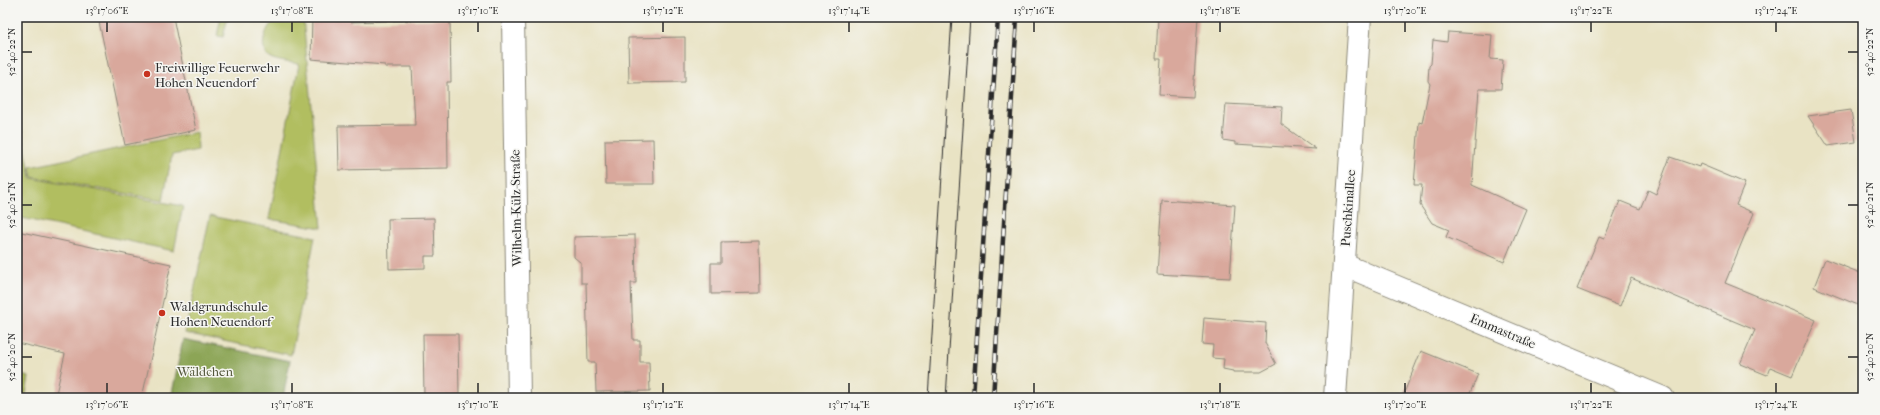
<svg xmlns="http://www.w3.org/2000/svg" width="1880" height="415" font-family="'IM FELL French Canon',serif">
<rect width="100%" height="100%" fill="#f6f6f2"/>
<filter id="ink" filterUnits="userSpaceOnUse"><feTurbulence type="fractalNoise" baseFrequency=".025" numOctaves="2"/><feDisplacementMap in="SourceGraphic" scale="8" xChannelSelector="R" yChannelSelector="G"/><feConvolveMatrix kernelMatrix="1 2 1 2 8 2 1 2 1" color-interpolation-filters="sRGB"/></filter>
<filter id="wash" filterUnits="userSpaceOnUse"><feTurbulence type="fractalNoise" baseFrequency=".012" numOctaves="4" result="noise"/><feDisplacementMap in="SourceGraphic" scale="16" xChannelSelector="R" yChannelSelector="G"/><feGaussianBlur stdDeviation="0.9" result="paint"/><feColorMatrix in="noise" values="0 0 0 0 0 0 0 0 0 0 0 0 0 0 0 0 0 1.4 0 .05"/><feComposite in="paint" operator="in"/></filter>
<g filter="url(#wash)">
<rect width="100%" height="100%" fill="#e9e3c4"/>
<g fill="#b1be61" stroke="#6e7446">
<path d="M221 17H228L223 37 217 36Z"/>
<path d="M293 17H303L322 228 269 219 299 64C291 62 276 62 269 57 259 51 264 30 272 23 277 19 287 18 293 17Z"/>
<path d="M17 107 31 178 183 206 174 251 17 217Z"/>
<path d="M197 132 198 150 172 155 163 200 32 177 30 167Z"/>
<path d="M210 216 315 237 291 355 185 333Z"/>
<path d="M17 374 29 377 25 398H17Z"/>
</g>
<path fill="#8ca557" stroke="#5c6841" d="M183 339 290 361 283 398H171Z"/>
<g id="blocks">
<g fill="#d9a89c">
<path d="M98 17H173L196 130 125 145Z"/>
<path d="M312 17H351V22L450 19 451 82H447L448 168 339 170 338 126 415 125 412 67H385V65L311 59Z"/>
<path d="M1158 17H1198L1193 97 1159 95 1161 59H1156Z"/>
<path d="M1448 32 1492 35 1490 59 1503 60 1501 89H1479L1472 185 1526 209 1504 262 1446 237 1449 230 1432 223 1420 205 1422 185H1414L1419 122 1422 123 1430 84 1428 81 1429 66 1431 64 1433 40 1447 42Z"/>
<path d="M685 37V82L629 83 628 38Z"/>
<path d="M1226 104 1282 107 1281 124 1316 149 1235 144V142L1223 140Z"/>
<path d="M1851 110 1856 142 1828 146 1808 116Z"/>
<path d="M653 139 654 184H606L605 140Z"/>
<path d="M1670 157 1699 167 1700 164 1745 183 1736 205 1754 213 1725 283 1816 320 1792 376 1770 367 1767 375 1740 364 1755 330 1631 278 1620 306 1577 289 1599 237 1604 239 1620 201 1640 209 1648 190 1656 194Z"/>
<path d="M1162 200 1235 205 1230 278 1157 274Z"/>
<path d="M434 218 435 256H425V268L389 269 388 219Z"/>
<path d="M17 231 171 264 142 398H55L65 354 17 343Z"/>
<path d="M635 235 636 283H631L633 340H640V362H649L650 391 596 392 595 362H588L586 283H581V263L574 257V237Z"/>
<path d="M759 241 760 293 711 294V263H721V242Z"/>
<path d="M1825 259 1863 274V307L1814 287Z"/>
<path d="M1204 318 1266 323 1265 343 1276 364 1261 372H1233V371L1223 369 1224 359 1212 358 1213 345 1202 344Z"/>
<path d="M423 334H458L459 395 424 396Z"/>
<path d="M1421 351 1478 374 1468 398H1402Z"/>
</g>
</g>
</g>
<g filter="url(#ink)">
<use href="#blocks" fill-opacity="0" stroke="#8a8778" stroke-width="1"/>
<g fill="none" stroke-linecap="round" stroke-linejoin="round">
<defs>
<g id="minor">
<path d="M513 17 519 398"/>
<path d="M1344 265 1663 398"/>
<path d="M1335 398 1360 17"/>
</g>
</defs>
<use href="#minor" stroke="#8a8778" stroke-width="24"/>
<use href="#minor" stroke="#fff" stroke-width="22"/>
<g stroke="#2b2b2b" stroke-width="1">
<path d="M928 398 952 17"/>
<path d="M946 398 970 17"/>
</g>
<defs>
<g id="rail">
<path d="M973 398 998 17"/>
<path d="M993 398 1017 17"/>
</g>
</defs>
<use href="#rail" stroke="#2b2b2b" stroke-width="4.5"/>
<use href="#rail" stroke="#f6f6f2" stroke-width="3" stroke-dasharray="9" stroke-linecap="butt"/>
</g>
</g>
<path fill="none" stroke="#2b2b2b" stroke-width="1.5" d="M107 22V32M292 22V32M478 22V32M663 22V32M849 22V32M1034 22V32M1220 22V32M1405 22V32M1591 22V32M1776 22V32M22 52H32M1848 52H1858M22 205H32M1848 205H1858M22 357H32M1848 357H1858M107 383V393M292 383V393M478 383V393M663 383V393M849 383V393M1034 383V393M1220 383V393M1405 383V393M1591 383V393M1776 383V393"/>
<g fill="#c8321e" stroke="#f6f6f2" stroke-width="1.5">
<circle cx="147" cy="74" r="4"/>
<circle cx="162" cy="313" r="4"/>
</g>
<g text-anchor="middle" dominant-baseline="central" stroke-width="3" stroke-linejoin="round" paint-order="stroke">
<g font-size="13" fill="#2b2b2b" stroke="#f6f6f2" text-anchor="start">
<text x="155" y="67">Freiwillige Feuerwehr<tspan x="155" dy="15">Hohen Neuendorf</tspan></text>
<text x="170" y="306">Waldgrundschule<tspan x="170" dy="15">Hohen Neuendorf</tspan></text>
</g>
<g font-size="13" fill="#2b2b2b" stroke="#f6f6f2">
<text transform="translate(516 208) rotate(-91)">Wilhelm-Külz-Straße</text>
<text transform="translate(1348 208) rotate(-86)">Puschkinallee</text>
<text transform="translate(1503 331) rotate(23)">Emmastraße</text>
</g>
<g font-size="13" fill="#53573b" stroke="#f6f6f2">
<text x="205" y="371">Wäldchen</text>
</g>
</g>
<rect width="1880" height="415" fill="none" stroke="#f6f6f2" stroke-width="44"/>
<rect x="22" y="22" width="1836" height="371" fill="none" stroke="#2b2b2b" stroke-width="1.5"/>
<g font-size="10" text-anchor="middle" fill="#2b2b2b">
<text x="107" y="14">13°17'06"E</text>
<text x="292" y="14">13°17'08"E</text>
<text x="478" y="14">13°17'10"E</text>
<text x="663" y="14">13°17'12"E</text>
<text x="849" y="14">13°17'14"E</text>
<text x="1034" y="14">13°17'16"E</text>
<text x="1220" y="14">13°17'18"E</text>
<text x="1405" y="14">13°17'20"E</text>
<text x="1591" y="14">13°17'22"E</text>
<text x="1776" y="14">13°17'24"E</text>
<text transform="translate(11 52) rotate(-90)" y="4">52°40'22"N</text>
<text transform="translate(1869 52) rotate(-90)" y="4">52°40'22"N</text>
<text transform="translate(11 205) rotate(-90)" y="4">52°40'21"N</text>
<text transform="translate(1869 205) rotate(-90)" y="4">52°40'21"N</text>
<text transform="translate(11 357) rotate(-90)" y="4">52°40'20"N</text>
<text transform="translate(1869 357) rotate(-90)" y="4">52°40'20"N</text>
<text x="107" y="408">13°17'06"E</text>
<text x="292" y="408">13°17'08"E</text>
<text x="478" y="408">13°17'10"E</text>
<text x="663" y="408">13°17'12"E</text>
<text x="849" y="408">13°17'14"E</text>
<text x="1034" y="408">13°17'16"E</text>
<text x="1220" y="408">13°17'18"E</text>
<text x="1405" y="408">13°17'20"E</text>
<text x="1591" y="408">13°17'22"E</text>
<text x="1776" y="408">13°17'24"E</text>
</g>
</svg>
